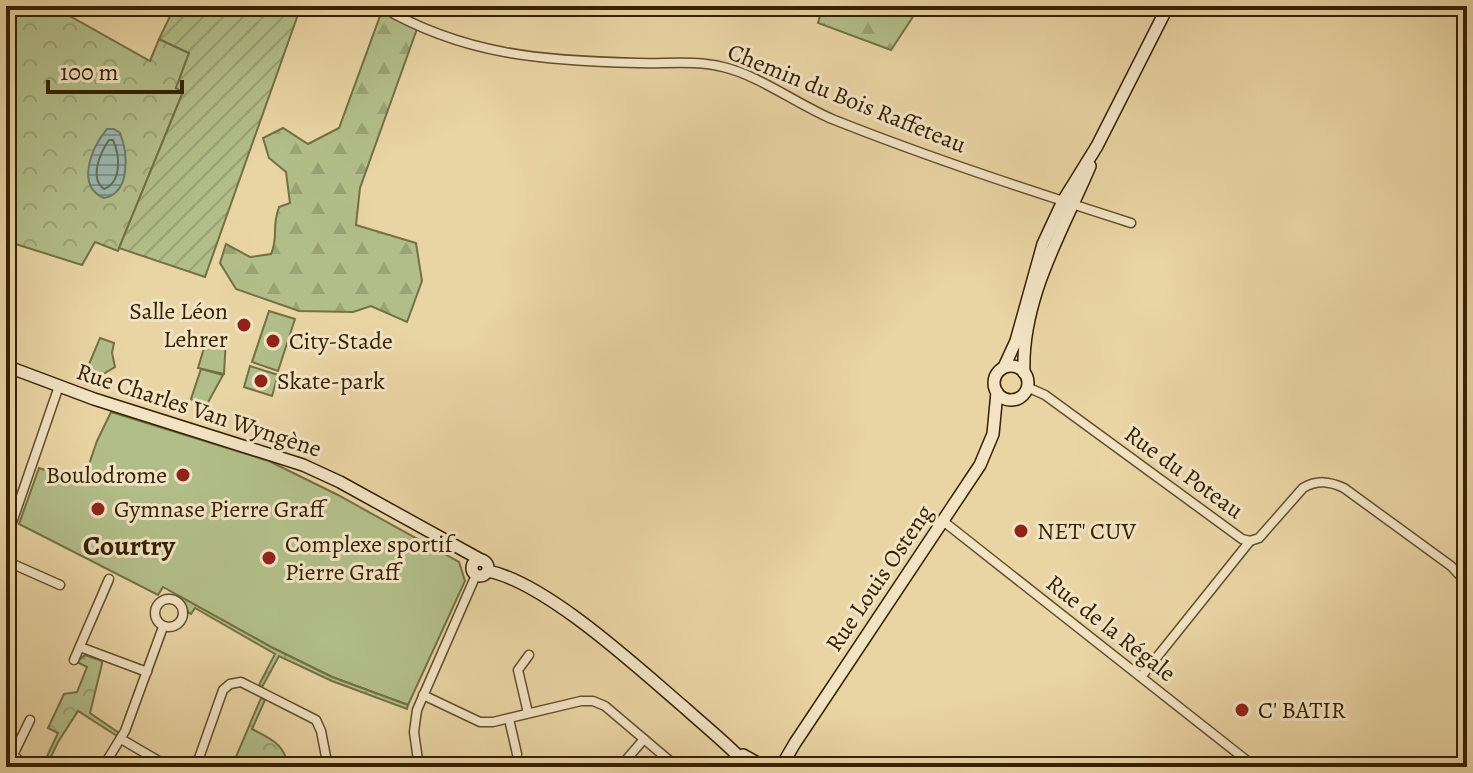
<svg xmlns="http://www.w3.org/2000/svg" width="1473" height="773" font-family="Alegreya,serif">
<defs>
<pattern id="forest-firs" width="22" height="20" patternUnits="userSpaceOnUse" patternTransform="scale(2)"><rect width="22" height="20" fill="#b2be89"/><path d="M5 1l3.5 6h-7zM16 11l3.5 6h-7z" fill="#9aa374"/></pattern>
<pattern id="park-crowns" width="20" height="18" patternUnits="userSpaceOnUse" patternTransform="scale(2)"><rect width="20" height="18" fill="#b2be89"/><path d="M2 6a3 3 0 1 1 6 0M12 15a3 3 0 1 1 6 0" fill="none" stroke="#9aa374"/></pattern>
<pattern id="garden-furrows" width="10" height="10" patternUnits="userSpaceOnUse" patternTransform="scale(2)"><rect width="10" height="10" fill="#b2be89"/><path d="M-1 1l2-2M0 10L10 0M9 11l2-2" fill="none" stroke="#9aa374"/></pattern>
<pattern id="water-rules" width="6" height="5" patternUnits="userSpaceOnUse" patternTransform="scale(2)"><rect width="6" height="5" fill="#9ab7af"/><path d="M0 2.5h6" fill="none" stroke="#7e948c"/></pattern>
</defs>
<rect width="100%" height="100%" fill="#e9d4a4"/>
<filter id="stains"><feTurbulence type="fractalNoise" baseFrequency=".0025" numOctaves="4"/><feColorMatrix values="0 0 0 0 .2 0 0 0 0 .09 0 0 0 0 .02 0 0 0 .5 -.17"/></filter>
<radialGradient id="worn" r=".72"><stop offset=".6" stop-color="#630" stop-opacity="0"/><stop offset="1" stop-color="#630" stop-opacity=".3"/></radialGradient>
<g fill="#b2be89" stroke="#747044" stroke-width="2">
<path d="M269 311 295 319 278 371 252 362Z"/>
<path d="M100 338 114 343 112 353 115 367 86 384 84 376Z"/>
<path d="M207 338 211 341 226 338 224 374 198 368Z"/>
<path d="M250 366 278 375 272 396 244 387Z"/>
<path d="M201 369 223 375 206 406 210 410 208 414 191 399Z"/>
<path d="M111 412 269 461 338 495 459 562 465 581 408 705 332 677 273 648 163 587 158 595 19 524 39 468 83 482 97 441Z"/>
</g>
<g fill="url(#forest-firs)" stroke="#747044" stroke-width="2">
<path d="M823 6H920L891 50 818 23Z"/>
<path d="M383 8 418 26 360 188 356 225 416 243 422 281 407 322 371 306 353 312 299 311 236 289 220 263 226 244 250 257 271 254C279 235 271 229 279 207L290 203 286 172 269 158 263 138 283 128 308 144 339 128Z"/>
</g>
<g fill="url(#park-crowns)" stroke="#747044" stroke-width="2">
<path d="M12 6H52L150 61 159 39 189 53 176 88 183 92 118 251 95 242 82 265 6 241V13Z"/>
<path d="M181 597 273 648 332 677 408 705 407 709 332 681 279 656 262 687 259 685 275 654 195 608 191 614 189 613 180 599Z"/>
<path d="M85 655 102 661V664L90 713 119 733 117 736 78 711 58 742 46 767H42L58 733 48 728 64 694 77 692 87 667 77 662Z"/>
<path d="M261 698 265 700 252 729C271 739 285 744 288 767H240L242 763 235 759Z"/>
</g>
<path fill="url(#garden-furrows)" stroke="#747044" stroke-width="2" d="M175 6H301L205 277 119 248 183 92 176 88 189 53 159 39Z"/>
<path fill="url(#water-rules)" stroke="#727b69" stroke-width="2" d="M107 129H114L120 133C128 153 131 193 104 198 75 186 92 146 107 129Z"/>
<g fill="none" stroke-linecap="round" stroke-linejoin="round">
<path stroke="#686c58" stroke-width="2" d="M109 140H113C120 155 122 182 104 189 89 178 100 153 109 140Z"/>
<defs>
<g id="street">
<path d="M380 6C463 55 544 61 638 63 666 64 695 60 723 67 758 75 797 104 832 119 930 158 1031 191 1131 223"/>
<path d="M1027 387 1045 395 1242 539 1250 541 1259 538 1303 488C1317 480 1329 481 1344 488L1451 566 1467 583"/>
<path d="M943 521 1255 767"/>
<path d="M6 540 59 386"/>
<path d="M6 561 60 585"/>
<circle cx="169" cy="613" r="14"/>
<path d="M80 647 147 672"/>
<path d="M74 660 109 579"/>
<path d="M1141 677 1250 541"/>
<path d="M423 695 480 722H493L581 701H593L605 706 677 767"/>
<path d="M528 713 518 670 529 655"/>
<path d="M509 719 517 754"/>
<path d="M121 739 169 767"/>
<path d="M6 750 28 767"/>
<path d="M13 755 30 720"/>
<path d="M103 767 125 731 163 627"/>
<path d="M191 767 199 758 223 690 230 684 241 682 316 720 321 731 328 767"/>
<path d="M419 767 414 732 417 710 476 575"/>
<path d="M620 767 644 739"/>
</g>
<g id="secondary">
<path d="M6 366 94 399 303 465 340 482 483 561"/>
<circle cx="1011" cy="383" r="17"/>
<path d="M1004 367 1016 341 1043 244 1063 201 1097 146 1168 6"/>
<path d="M1024 373C1021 299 1062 232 1090 166"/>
<circle cx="480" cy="568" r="8"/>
<path d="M488 571C547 583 638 668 685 708 707 728 729 745 749 767"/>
<path d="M743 755 763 766"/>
<path d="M781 767 795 743 980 465 993 434 997 392"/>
</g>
</defs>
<use href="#street" stroke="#634e29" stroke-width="11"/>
<use href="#secondary" stroke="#362100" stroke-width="14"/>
<use href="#street" stroke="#f1e3c4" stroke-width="8"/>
<use href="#secondary" stroke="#f1e3c4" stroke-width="11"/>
</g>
<g fill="#8f2418" stroke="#f1e3c4" stroke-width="3">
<circle cx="244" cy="325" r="8"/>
<circle cx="273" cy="341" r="8"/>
<circle cx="261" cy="381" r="8"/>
<circle cx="183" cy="475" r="8"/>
<circle cx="98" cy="509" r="8"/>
<circle cx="1021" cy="531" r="8"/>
<circle cx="269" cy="558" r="8"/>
<circle cx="1242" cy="710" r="8"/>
</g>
<g text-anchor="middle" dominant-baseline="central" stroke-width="6" stroke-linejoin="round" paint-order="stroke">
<g font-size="24" fill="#362100" stroke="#f1e3c4">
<text transform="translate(847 98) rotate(22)">Chemin du Bois Raffeteau</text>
<text transform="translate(199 410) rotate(18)">Rue Charles Van Wyngène</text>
<text transform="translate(1184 472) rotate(36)">Rue du Poteau</text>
<text transform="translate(879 578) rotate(-56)">Rue Louis Osteng</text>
<text transform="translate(1111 628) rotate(38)">Rue de la Régale</text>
</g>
<g font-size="24" fill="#362100" stroke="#f1e3c4" text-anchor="start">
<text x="228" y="311" text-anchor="end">Salle Léon<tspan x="228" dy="28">Lehrer</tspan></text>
<text x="289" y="341">City-Stade</text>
<text x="277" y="381">Skate-park</text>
<text x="167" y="475" text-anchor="end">Boulodrome</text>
<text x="114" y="509">Gymnase Pierre Graff</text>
<text x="1037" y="531">NET' CUV</text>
<text x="285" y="544">Complexe sportif<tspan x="285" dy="28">Pierre Graff</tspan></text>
<text x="1258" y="710">C' BATIR</text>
</g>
<g font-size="28" font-weight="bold" fill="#362100" stroke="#f1e3c4">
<text x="129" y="546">Courtry</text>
</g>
</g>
<rect width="1473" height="773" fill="none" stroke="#e9d4a4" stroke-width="32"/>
<rect x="8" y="8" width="1457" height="757" fill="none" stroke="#362100" stroke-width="4"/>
<rect x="16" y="16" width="1441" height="741" fill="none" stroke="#362100" stroke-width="2"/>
<path d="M48 80v12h134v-12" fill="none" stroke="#362100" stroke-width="4"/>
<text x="60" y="80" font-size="24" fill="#362100" stroke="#f1e3c4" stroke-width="6" paint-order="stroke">100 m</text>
<rect width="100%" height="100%" filter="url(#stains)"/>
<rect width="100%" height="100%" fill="url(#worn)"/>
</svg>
